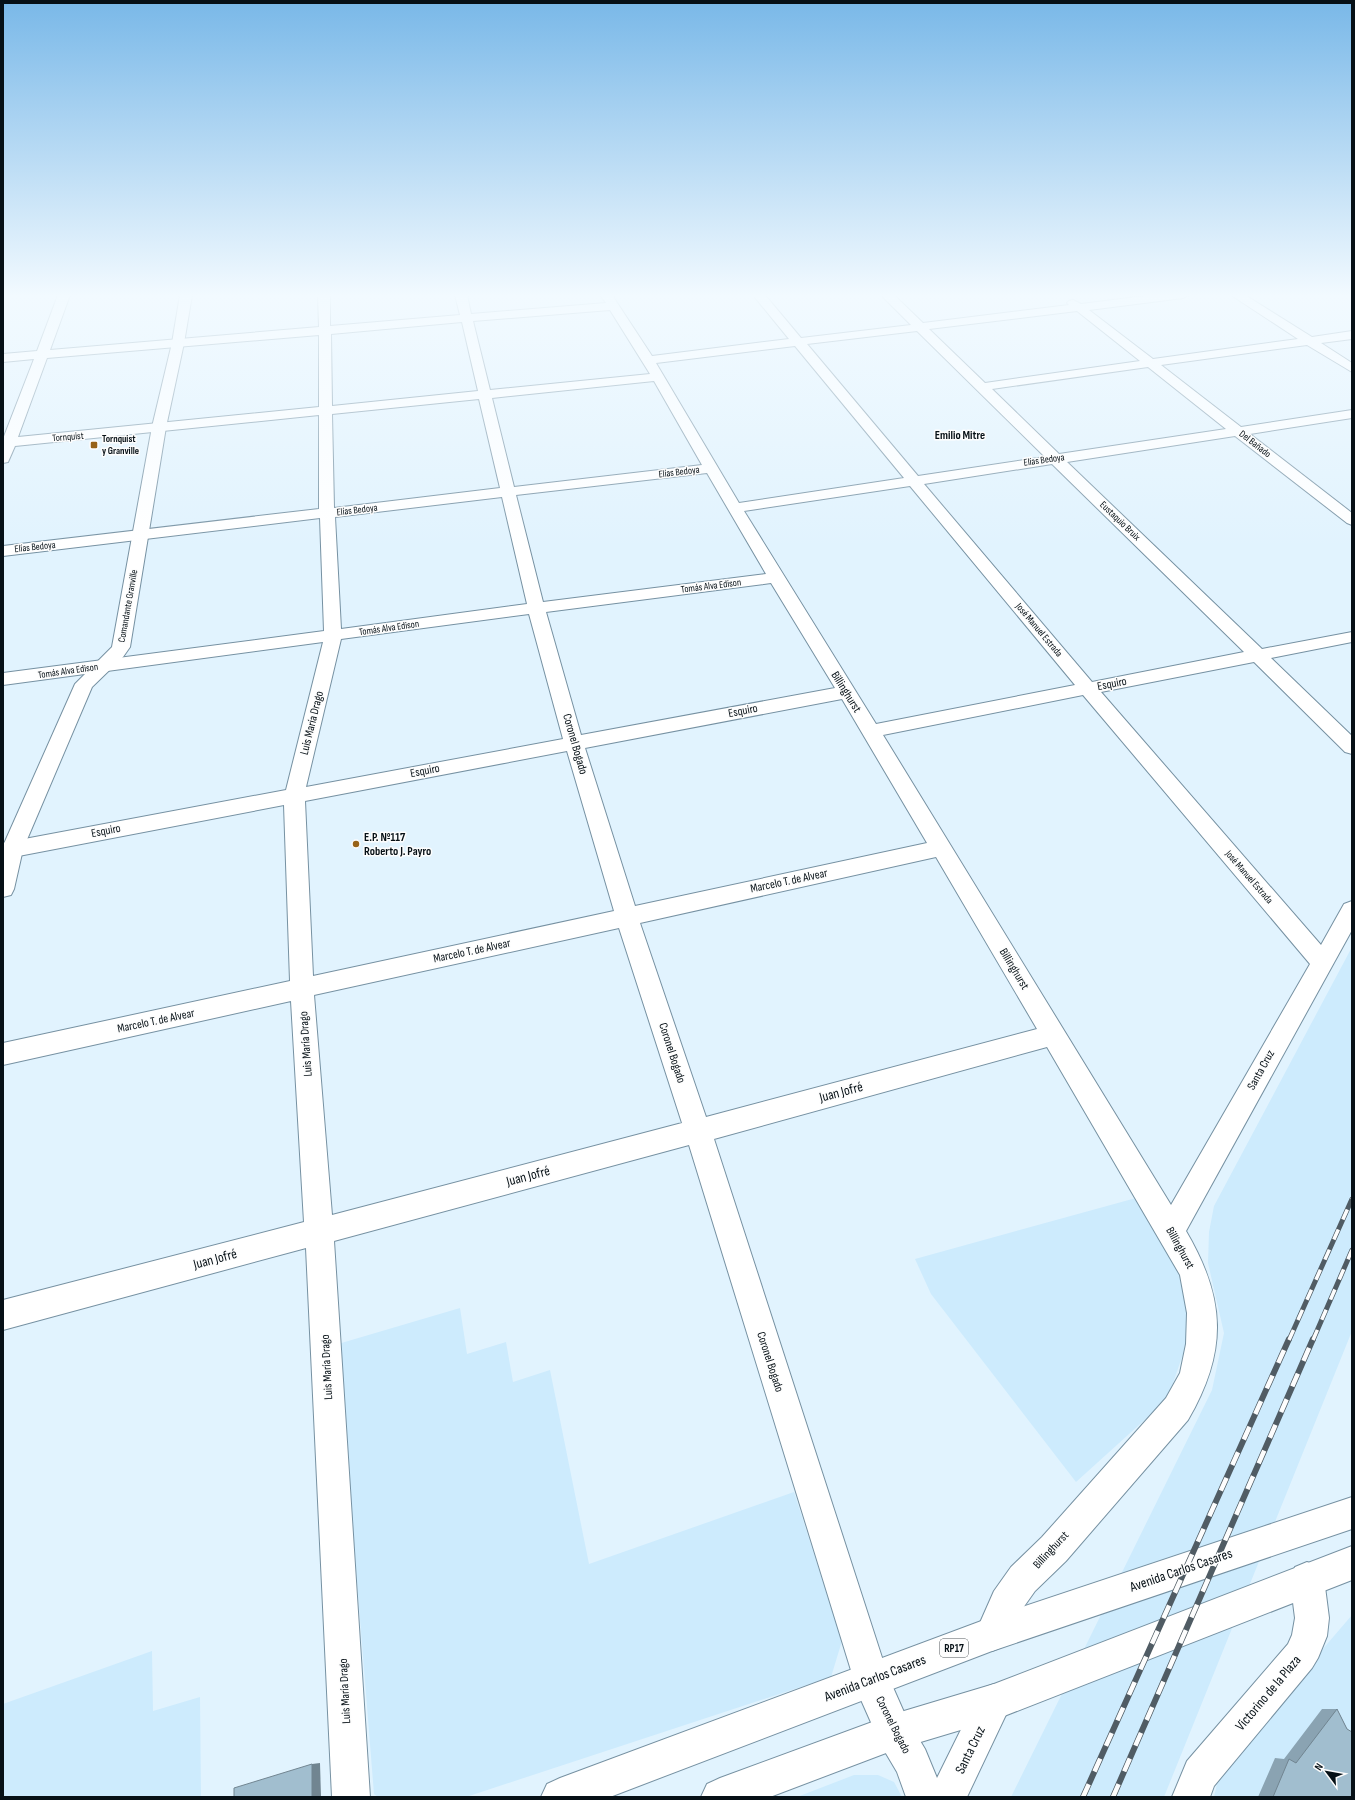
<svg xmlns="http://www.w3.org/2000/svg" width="1355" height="1800" font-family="'Sofia Sans Condensed',sans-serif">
<rect width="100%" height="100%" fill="#e1f3fe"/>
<g fill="#cdebfd">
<path d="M1352 947V1331L1164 1797H1011L1212 1390 1224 1333 1208 1263 1209 1232 1214 1206Z"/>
<path d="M1136 1198 1186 1284 1191 1317 1183 1354 1171 1389 1160 1406 1076 1482 931 1294 915 1259Z"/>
<path d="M460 1308 467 1354 506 1342 513 1382 550 1370 589 1564 794 1492 842 1641 831 1677 466 1797H378L374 1794 338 1344Z"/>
<path d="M1352 1615V1797H1214L1219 1775 1231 1756Z"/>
<path d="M152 1651 153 1711 200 1697 201 1797H3V1704Z"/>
<path d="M854 1775H878L894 1782 902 1797H797Z"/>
</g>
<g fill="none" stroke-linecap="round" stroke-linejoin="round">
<defs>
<g id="street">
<path d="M58 295H70L50 350 319 327 318 295H330V326L460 315 455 295H467L471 314 606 303 600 295H612L652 356 789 339 753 295H765L801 338 911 325 881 295H894L923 323 1069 305 1067 303 1069 301 1073 300 1081 304 1153 295H1189L1183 298 1089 310 1153 359 1298 339 1231 295H1245L1312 337 1352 331V339L1321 343 1352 363V372L1307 345 1161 365 1241 427 1352 410V418L1250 434 1352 513V525L1347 523 1235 436 1067 462 1262 649 1352 632V642L1271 658 1352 736V754L1345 752 1254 662 1101 692 1321 945 1344 904 1352 901V930L1186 1231C1226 1299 1228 1351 1188 1420L1066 1561 1035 1591 1018 1615 1004 1646 992 1651 980 1646 975 1634 994 1591 1011 1567 1042 1537 1166 1398 1180 1373 1186 1344 1187 1313 1180 1275 1047 1047 714 1139 888 1676 907 1719 925 1749 937 1778 981 1689 994 1684 1007 1689 1012 1702 967 1797H906L897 1772 881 1745 858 1693 689 1145 334 1241 370 1797H332L306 1248 3 1330V1300L304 1222 291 1001 3 1065V1043L290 981 284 805 3 859V843L286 790 323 642 3 685V673L324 631 320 518 3 556V546L319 509V415L15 446 8 462 3 463V439L34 359 3 362V354L37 351ZM610 310 650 374 490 390 473 321ZM1077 311 1140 361 985 383 929 329ZM462 322 478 391 332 406 331 334ZM917 331 1045 457 918 476 807 344ZM319 335V407L18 437 47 358ZM795 346 904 478 739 503 656 363ZM1148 367 1226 429 1059 454 992 389ZM654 381 702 465 514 487 492 398ZM479 399 500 488 334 508 332 414ZM1052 464 1244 652 1092 682 924 484ZM707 473 766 574 543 602 516 495ZM910 486 1075 685 876 724 744 511ZM502 497 527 604 341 629 335 517ZM771 583 835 688 581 735 546 612ZM529 614 563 739 306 787 341 639ZM1083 695 1310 964 1171 1205 883 735ZM842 699 927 843 635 906 585 748ZM567 751 614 911 313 976 305 801ZM936 857 1037 1029 706 1117 640 923ZM619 928 682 1123 332 1215 314 995Z"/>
<path d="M1307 1562 1319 1567 1324 1579 1329 1618 1327 1636 1318 1658 1312 1668 1214 1786 1210 1797H1172L1187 1761 1288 1644 1292 1635 1295 1618 1290 1579 1295 1567Z"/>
</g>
<path id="secondary" d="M180 295H192L184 343 166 427 130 647 123 657 92 687 23 849 14 889 11 895 3 897V846L75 684 112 647 152 427 172 343Z"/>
<g id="primary">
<path d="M1352 1497V1529L992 1651 610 1797H541L547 1784 560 1778 992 1617Z"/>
<path d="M1352 1546V1580L994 1720 894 1750 770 1797H701L707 1784 720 1778 894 1714 994 1684Z"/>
</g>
</defs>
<use href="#street" stroke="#7691a2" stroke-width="2"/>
<use href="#secondary" stroke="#7691a2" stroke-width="2"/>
<use href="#primary" stroke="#7691a2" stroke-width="2"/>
<use href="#street" fill="#fff" fill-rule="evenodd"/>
<use href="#secondary" fill="#fff" fill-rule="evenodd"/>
<use href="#primary" fill="#fff" fill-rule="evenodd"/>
<defs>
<g id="rail-far1">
<path d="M1289 1340 1352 1199"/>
<path d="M1313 1340 1352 1250"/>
</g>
<g id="rail">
<path d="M1083 1797 1289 1339"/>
<path d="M1113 1797 1313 1339"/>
</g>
</defs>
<use href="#rail-far1" stroke="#505c64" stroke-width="5"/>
<use href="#rail" stroke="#505c64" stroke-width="6"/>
<use href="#rail-far1" stroke="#fdfdfd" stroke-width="3.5" stroke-dasharray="11" stroke-linecap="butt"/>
<use href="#rail" stroke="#fdfdfd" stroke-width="4.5" stroke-dasharray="14" stroke-linecap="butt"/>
</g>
<path fill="#8aa3b2" d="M1322 1709H1337L1347 1729 1352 1797H1258L1275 1758 1284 1759Z"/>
<path fill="#718591" d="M320 1763 321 1797H312V1764Z"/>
<g fill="#a1becf" stroke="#718591">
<path d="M1337 1709 1347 1729 1352 1732V1797H1273L1289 1759 1296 1763Z"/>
<path d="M312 1764V1797H234V1788Z"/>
</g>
<linearGradient id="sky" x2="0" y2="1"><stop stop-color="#79b8e8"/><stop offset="0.54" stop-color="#f2faff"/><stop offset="1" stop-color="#f2faff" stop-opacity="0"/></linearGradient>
<rect width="1355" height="547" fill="url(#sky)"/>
<g fill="#976218" stroke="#fdfdfd" stroke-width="1.5">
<rect x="90" y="441" width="8" height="8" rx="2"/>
<circle cx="356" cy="844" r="4"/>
</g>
<g text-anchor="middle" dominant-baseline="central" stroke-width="3" stroke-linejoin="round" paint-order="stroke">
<g font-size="10" fill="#061016" stroke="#fdfdfd">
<text transform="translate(68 437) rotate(-5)">Tornquist</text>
<text transform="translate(1255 444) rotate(38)">Del Bañado</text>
<text transform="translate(1044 460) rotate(-8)">Elías Bedoya</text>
<text transform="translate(679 472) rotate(-7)">Elías Bedoya</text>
<text transform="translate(357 510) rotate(-7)">Elías Bedoya</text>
<text transform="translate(1120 521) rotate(44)">Eustaquio Bruix</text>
<text transform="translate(35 547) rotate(-6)">Elías Bedoya</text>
<text transform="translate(711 586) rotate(-7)">Tomás Alva Edison</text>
<text transform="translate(128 606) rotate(-80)">Comandante Granville</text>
<text transform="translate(389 628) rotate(-8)">Tomás Alva Edison</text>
<text transform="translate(1039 630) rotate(50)">José Manuel Estrada</text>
<text transform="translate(68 671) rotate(-8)">Tomás Alva Edison</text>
<text transform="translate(1249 877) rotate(49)">José Manuel Estrada</text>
</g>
<g font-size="10" font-weight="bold" fill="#061016" stroke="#fdfdfd" text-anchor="start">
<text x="102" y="439">Tornquist<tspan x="102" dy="12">y Granville</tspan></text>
</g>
<rect fill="#fdfdfd" stroke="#50575b" stroke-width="1" x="940" y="1639" width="28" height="18" rx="3"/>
<g font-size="11" font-weight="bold" fill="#061016">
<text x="954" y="1648">RP17</text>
</g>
<g font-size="12" font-weight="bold" fill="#061016" stroke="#fdfdfd">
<text x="960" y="435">Emilio Mitre</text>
</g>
<g font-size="12" fill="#061016" stroke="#fdfdfd">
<text transform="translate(1112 684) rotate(-11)">Esquiro</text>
<text transform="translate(846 692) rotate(58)">Billinghurst</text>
<text transform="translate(743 711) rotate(-11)">Esquiro</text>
<text transform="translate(312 723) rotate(-76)">Luis María Drago</text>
<text transform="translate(575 744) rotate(74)">Coronel Bogado</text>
<text transform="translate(425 771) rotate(-11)">Esquiro</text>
<text transform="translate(106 831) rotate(-11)">Esquiro</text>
<text transform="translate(789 881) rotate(-12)">Marcelo T. de Alvear</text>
<text transform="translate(472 951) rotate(-12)">Marcelo T. de Alvear</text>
<text transform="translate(1014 969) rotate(59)">Billinghurst</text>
<text transform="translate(156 1021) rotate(-12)">Marcelo T. de Alvear</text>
<text transform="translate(306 1044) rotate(-94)">Luis María Drago</text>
<text transform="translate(672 1053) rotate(72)">Coronel Bogado</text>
<text transform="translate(1261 1070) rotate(-61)">Santa Cruz</text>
<text transform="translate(1180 1248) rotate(61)">Billinghurst</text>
<text transform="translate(770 1362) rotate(72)">Coronel Bogado</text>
<text transform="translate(327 1367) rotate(-93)">Luis María Drago</text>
<text transform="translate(1051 1550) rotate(-47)">Billinghurst</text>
<text transform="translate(345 1691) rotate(-93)">Luis María Drago</text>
<text transform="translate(893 1725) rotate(63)">Coronel Bogado</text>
</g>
<g font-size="12" font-weight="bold" fill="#061016" stroke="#fdfdfd" text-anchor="start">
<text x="364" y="837">E.P. Nº117<tspan x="364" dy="14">Roberto J. Payro</tspan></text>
</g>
<g font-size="14" fill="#061016" stroke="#fdfdfd">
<text transform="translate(841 1092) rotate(-15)">Juan Jofré</text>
<text transform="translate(528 1176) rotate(-15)">Juan Jofré</text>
<text transform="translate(215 1259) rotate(-15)">Juan Jofré</text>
<text transform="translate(1181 1570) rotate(-19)">Avenida Carlos Casares</text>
<text transform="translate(875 1678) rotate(-21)">Avenida Carlos Casares</text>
<text transform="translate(1268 1693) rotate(-50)">Victorino de la Plaza</text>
<text transform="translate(970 1750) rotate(-64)">Santa Cruz</text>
</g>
</g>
<rect width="1355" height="1800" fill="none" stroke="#061016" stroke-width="8"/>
<g transform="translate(1327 1772) rotate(302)" stroke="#fdfdfd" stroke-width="3" paint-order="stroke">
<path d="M0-3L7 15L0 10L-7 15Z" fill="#061016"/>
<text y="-6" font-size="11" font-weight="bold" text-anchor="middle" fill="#061016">N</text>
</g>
</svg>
